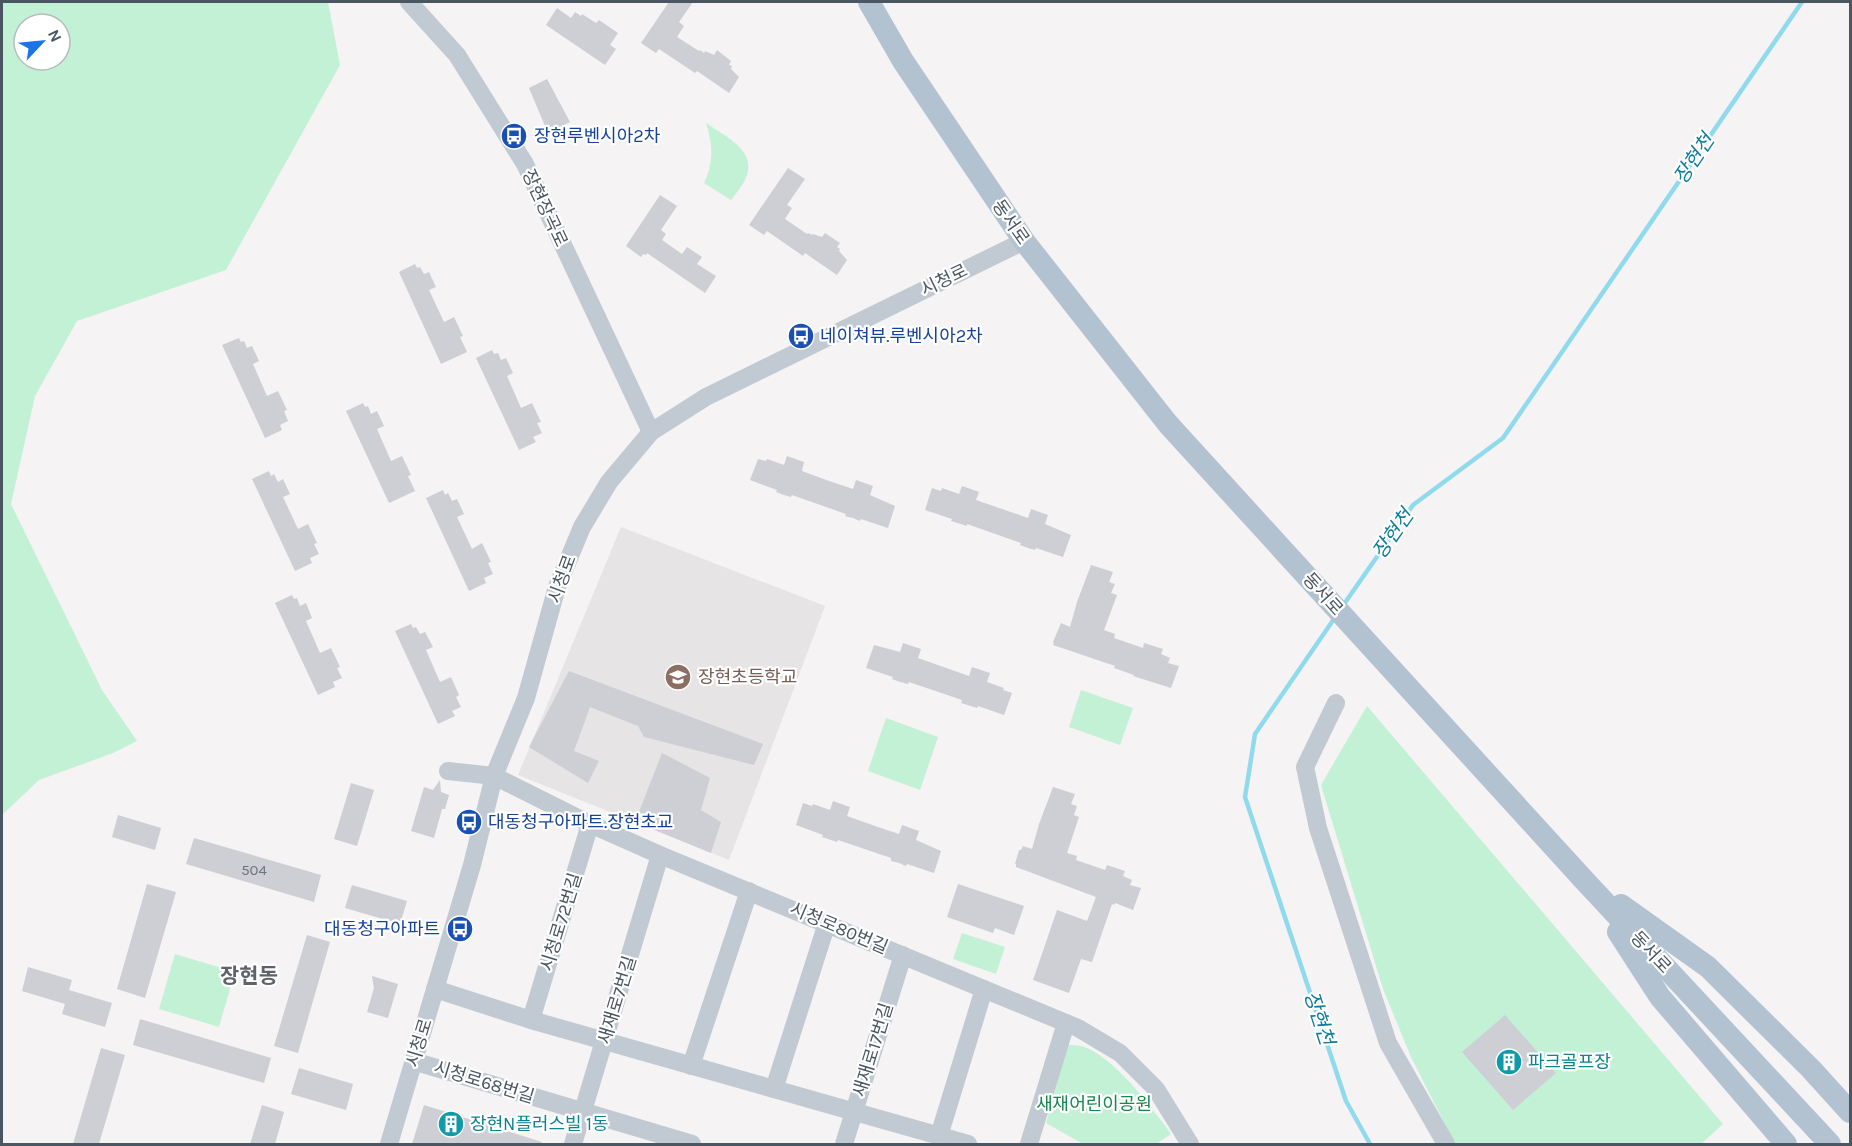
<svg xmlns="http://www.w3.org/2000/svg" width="1852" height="1146" font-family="Karla,'Noto Sans KR',sans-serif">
<rect width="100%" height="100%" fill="#f5f3f3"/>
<path fill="#e6e4e5" d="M621 527 825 606 729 860 518 775Z"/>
<g fill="#c3f1d5" fill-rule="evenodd">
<path d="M2 2H328L340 65 226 270 77 321 35 396 11 504 102 690 137 741 113 753 39 780 2 815ZM24 24H60V60H24Z"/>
<path d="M706 123C721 134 752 147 748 171 746 182 737 192 731 200L704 183C714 163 713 144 706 123Z"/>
<path d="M1081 690 1133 708 1120 745 1069 727Z"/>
<path d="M1367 706 1723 1124 1701 1144H1455L1411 1057 1383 989 1321 785Z"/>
<path d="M886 718 938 737 920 790 868 771Z"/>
<path d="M962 933 1005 947 996 974 953 959Z"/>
<path d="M175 954 235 972 219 1027 159 1009Z"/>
<path d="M1067 1045C1072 1045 1077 1045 1081 1046 1112 1054 1152 1108 1171 1134L1156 1144H1083L1046 1123Z"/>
</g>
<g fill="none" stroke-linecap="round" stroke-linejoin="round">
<g stroke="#90daee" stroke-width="4.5">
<path d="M1342 607 1413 505 1503 438 1802 2"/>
<path d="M1336 616 1255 734 1245 797 1346 1101 1370 1144"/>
</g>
</g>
<g fill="#cdcfd5">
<path d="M669 2H693L679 22 684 26 677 37 699 51 700 50 704 53 705 51 714 55 717 50 731 61 729 65 732 66 731 69 739 77 729 93 697 71 695 73 659 49 656 53 641 43Z"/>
<path d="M557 8 571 18 575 12 581 16 582 14 596 23 599 20 618 33 610 45 616 49 605 65 546 25Z"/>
<path d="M547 79 570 122 548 133 529 88Z"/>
<path d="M788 168 805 179 787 205 792 208 785 219 807 234 808 233 812 235 813 234 822 237 825 233 840 243 837 247 840 249 839 251 847 260 837 275 805 253 803 256 767 231 764 235 749 225Z"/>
<path d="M660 195 677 206 661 230 666 234 662 240 682 254 687 247 702 257 697 264 716 276 705 293 647 253 646 255 643 254 641 257 626 246Z"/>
<path d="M415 264 417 268 420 267 424 274 429 272 436 287 429 290 444 322 454 317 463 336 460 337 467 352 441 364 399 272Z"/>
<path d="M239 338 241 342 244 341 247 348 252 346 259 361 253 364 267 396 278 391 287 410 284 411 288 421 280 425 282 430 265 438 222 345Z"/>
<path d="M492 350 494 354 498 353 501 360 506 358 513 373 507 376 521 408 532 403 541 422 537 423 542 433 533 437 536 442 519 450 476 358Z"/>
<path d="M363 403 365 407 368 406 371 414 377 411 384 426 377 429 391 461 402 456 411 475 408 476 415 491 389 503 346 411Z"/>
<path d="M787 456 804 462 802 471 829 481 853 489 856 480 873 486 870 495 895 506 888 528 861 519 860 521 853 518 845 516 846 514 792 495 791 497 784 495 776 492 777 490 750 480 758 459 766 461 767 459 784 465Z"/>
<path d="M269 471 271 476 274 474 278 482 283 479 290 494 283 497 298 529 308 524 317 543 314 544 319 554 310 558 312 563 295 571 252 479Z"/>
<path d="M962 486 979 492 976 500 1005 510 1028 518 1031 509 1048 515 1045 524 1071 535 1063 557 1036 548 1035 550 1028 548 1020 545 1021 543 967 524V526L951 521 952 519 925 510 932 488 941 491 942 488 959 494Z"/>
<path d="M443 490 445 495 448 493 452 501 457 499 464 514 457 517 472 549 482 543 491 562 488 563 493 574 484 578 486 583 469 591 426 498Z"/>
<path d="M1091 565 1113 572 1109 582 1115 584 1111 593 1117 595 1104 630 1115 634 1114 638 1143 648 1144 643 1163 649 1161 654 1170 658 1168 663 1179 666 1171 688 1133 676 1134 675 1114 668 1115 666 1053 645 1054 643 1053 642 1061 623 1070 627 1077 602Z"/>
<path d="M292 595 294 599 297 598 300 606 306 603 312 618 306 621 320 653 331 648 340 667 337 668 342 678 333 682 335 687 318 695 275 603Z"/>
<path d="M411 624 413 628 416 627 420 634 425 632 433 647 426 650 440 682 451 677 459 695 456 697 461 707 452 711 455 716 438 724 395 631Z"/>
<path d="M903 643 921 649 918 658 969 676 972 667 990 673 987 682 1004 688 1003 690 1012 693 1004 715 978 706 977 708 961 703 962 700 909 682 908 684 900 682 892 679 893 677 866 668 874 645 900 652Z"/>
<path d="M569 671 763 744 754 765 644 737 638 726 590 707 574 751 599 761 588 783 529 747Z"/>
<path d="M662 753 710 778 701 810 721 822 711 853 635 822Z"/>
<path d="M440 780 441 792 449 795 445 809H442L434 838 411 831 424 787 433 790Z"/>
<path d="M351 783 374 790 357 846 334 839Z"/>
<path d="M1053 787 1075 794 1071 804 1077 806 1074 815 1079 817 1067 853 1077 856 1076 860 1105 870 1107 865 1125 871 1123 876 1132 880 1130 885 1141 888 1133 910 1115 903 1114 905 1112 904 1092 962 1081 959 1069 993 1033 980 1057 910 1087 921 1096 897 1016 867V864H1015L1019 850H1021L1023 846 1032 849 1039 824Z"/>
<path d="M833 801 850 807 847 816 875 826 899 834 902 825 919 831 916 840 941 851 934 873 907 864 906 866 899 863 891 861V858L838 840 837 842 822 837 823 835 796 825 803 803 812 806 813 804 830 810Z"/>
<path d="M118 815 161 828 155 850 112 837Z"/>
<path d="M194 838 321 875 314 902 186 864Z"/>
<path d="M147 884 176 892 145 998 117 989Z"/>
<path d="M958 884 1024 906 1014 935 995 928 993 933 947 917Z"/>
<path d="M352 885 407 901 400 924 345 908Z"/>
<path d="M307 935 330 942 298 1053 274 1046Z"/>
<path d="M28 967 72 980 69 990 112 1003 105 1027 62 1014 65 1004 22 991Z"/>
<path d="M372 976 398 984 388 1018 367 1012 374 988Z"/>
<path d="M1505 1015 1556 1073 1513 1110 1462 1052Z"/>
<path d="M140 1019 271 1058 264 1083 133 1045Z"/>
<path d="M101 1048 125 1055 99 1144H73Z"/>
<path d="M299 1068 353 1084 346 1110 291 1094Z"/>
<path d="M262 1105 284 1112 275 1144H250Z"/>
<path d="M424 1105 542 1142 541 1144H412Z"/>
</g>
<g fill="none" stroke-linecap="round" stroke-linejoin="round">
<g stroke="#c1cad2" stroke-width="18">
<path d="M409 2 457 55 525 164 651 432"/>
<path d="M1336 703 1305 767 1318 828 1388 1043 1446 1144"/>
<path d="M448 771 494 776 590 824 660 855 1078 1028 1120 1053 1156 1089 1190 1144"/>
<path d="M435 989 531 1020 968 1144"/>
<path d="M531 1020 590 824"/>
<path d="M413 1061 692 1144"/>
<path d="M691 1066 749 891"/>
<path d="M774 1089 827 923"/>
<path d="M939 1136 984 989"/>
<path d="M389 1144 472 865 494 776 526 698 557 587 582 527 609 482 651 432 706 397 1024 241"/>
<path d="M573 1144 660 855"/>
<path d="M844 1144 903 955"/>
<path d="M1029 1144 1066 1023"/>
</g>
<g stroke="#b3c2d1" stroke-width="22">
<path d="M869 2 903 61 1024 241 1168 424 1584 880 1830 1144"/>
<path d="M1621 905 1708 967 1811 1069 1850 1112"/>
<path d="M1618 932 1660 997 1786 1144"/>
</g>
</g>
<defs>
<symbol id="bus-disc" viewBox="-11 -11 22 22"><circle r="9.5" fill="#1a4fb4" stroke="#fff"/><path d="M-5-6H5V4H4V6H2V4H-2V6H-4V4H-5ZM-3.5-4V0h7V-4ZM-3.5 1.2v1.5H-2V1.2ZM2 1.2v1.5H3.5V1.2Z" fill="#fff"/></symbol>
<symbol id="school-disc" viewBox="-11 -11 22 22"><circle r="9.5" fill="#8d6e63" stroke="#fff"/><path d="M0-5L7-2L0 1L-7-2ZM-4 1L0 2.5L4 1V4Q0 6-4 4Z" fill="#fff"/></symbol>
<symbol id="building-disc" viewBox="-11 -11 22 22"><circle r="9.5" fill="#0f9aa8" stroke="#fff"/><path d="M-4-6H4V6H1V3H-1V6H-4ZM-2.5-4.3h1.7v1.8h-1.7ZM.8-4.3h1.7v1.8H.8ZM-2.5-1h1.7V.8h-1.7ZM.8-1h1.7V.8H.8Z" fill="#fff"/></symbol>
</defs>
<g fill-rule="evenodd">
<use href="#bus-disc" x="499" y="121" width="30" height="30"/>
<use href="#bus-disc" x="786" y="321" width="30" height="30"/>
<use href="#school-disc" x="663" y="662" width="30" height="30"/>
<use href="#bus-disc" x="454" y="807" width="30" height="30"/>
<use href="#bus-disc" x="445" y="914" width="30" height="30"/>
<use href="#building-disc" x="1494" y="1047" width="30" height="30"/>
<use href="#building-disc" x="436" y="1109" width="30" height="30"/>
</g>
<g text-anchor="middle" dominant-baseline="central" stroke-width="4.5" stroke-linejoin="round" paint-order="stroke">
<g font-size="15" fill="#6b747e">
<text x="254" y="870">504</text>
</g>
<g font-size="18" fill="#164399" stroke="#fff" text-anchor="start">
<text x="534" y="136">장현루벤시아2차</text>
<text x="820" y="336">네이쳐뷰.루벤시아2차</text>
<text x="488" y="822">대동청구아파트.장현초교</text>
<text x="440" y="929" text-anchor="end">대동청구아파트</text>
</g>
<g font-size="18" fill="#4a5661" stroke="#fff">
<text transform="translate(545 208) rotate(65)">장현장곡로</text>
<text transform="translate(1011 222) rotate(55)">동서로</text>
<text transform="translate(944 280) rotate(-26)">시청로</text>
<text transform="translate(562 579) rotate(-70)">시청로</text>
<text transform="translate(1323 594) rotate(48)">동서로</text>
<text transform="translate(561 922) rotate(-73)">시청로72번길</text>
<text transform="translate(839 928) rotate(23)">시청로80번길</text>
<text transform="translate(1651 952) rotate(47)">동서로</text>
<text transform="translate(617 1000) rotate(-73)">새재로7번길</text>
<text transform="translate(419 1043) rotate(-73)">시청로</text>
<text transform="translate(873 1050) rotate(-73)">새재로17번길</text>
<text transform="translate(484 1082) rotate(17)">시청로68번길</text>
</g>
<g font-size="18" fill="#785e54" stroke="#fff" text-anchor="start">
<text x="698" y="677">장현초등학교</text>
</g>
<g font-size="18" fill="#0d838f" stroke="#fff" text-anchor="start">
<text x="1528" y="1062">파크골프장</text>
<text x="470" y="1124">장현N플러스빌 1동</text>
</g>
<g font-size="18" fill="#17864f" stroke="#fff">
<text x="1094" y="1104">새재어린이공원</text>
</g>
<g font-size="20" font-style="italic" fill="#0c7c9b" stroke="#fff">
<text transform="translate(1694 159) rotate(-56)">장현천</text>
<text transform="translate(1393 534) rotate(-55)">장현천</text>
<text transform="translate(1319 1018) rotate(72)">장현천</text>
</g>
<g font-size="21" font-weight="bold" fill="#5f6368" stroke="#fff">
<text x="249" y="976">장현동</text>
</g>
</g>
<rect width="1852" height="1146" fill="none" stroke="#4a5661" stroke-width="6"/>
<g transform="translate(42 42) rotate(64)"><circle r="28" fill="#ffffff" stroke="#b7bbc0" stroke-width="1.5"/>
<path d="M0-4.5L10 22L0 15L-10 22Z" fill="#1a73e8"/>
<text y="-9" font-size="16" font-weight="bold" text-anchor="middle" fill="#4a5661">N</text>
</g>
</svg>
